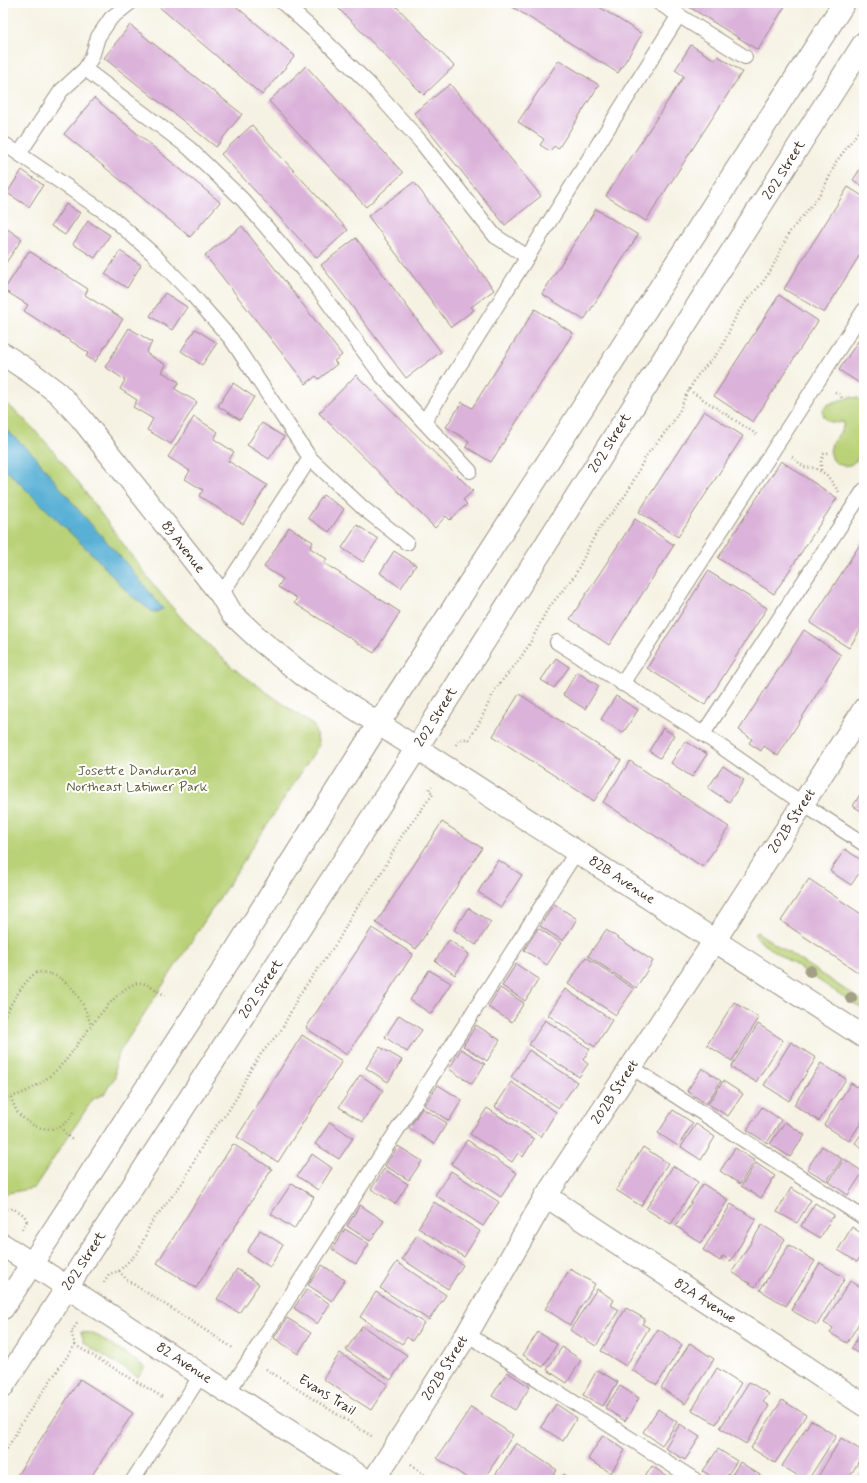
<svg xmlns="http://www.w3.org/2000/svg" width="867" height="1483" font-family="Mynerve,sans-serif">
<rect width="100%" height="100%" fill="#fff"/>
<filter id="ink" filterUnits="userSpaceOnUse"><feTurbulence type="fractalNoise" baseFrequency=".025" numOctaves="2"/><feDisplacementMap in="SourceGraphic" scale="8" xChannelSelector="R" yChannelSelector="G"/><feConvolveMatrix kernelMatrix="1 2 1 2 8 2 1 2 1" color-interpolation-filters="sRGB"/></filter>
<filter id="wash" filterUnits="userSpaceOnUse"><feTurbulence type="fractalNoise" baseFrequency=".012" numOctaves="4" result="noise"/><feDisplacementMap in="SourceGraphic" scale="16" xChannelSelector="R" yChannelSelector="G"/><feGaussianBlur stdDeviation="0.9" result="paint"/><feColorMatrix in="noise" values="0 0 0 0 0 0 0 0 0 0 0 0 0 0 0 0 0 1.4 0 .05"/><feComposite in="paint" operator="in"/></filter>
<g filter="url(#wash)">
<rect width="100%" height="100%" fill="#f6f2e3"/>
<g fill="#b9d277" stroke="#7a7e4a">
<path d="M849 397 858 398 864 403V414L861 418V433L864 438V445L857 460 850 465 845 466 837 464 834 461 832 458 830 451 832 443 842 430 844 422C839 423 831 424 826 419 813 403 843 401 849 397Z"/>
<path d="M3 400 26 421 50 447 74 477 152 583 183 620 233 668 314 726 319 745 120 1051 115 1063V1077L104 1094 93 1099 34 1188 3 1194Z"/>
<path d="M757 932 864 1002V1010L763 944 754 934Z"/>
<path d="M81 1332 90 1333 98 1336 145 1367 138 1377 93 1349 84 1342Z"/>
</g>
<path fill="#58b0d5" stroke="#4a6d7a" d="M3 427 33 454 80 512 126 563 163 609 154 613 129 594 97 559 3 467Z"/>
<g id="blocks">
<g fill="#dbb3da">
<path d="M159 3H232L295 56 262 95 157 5Z"/>
<path d="M345 3H393L454 66 424 95 339 9Z"/>
<path d="M506 3H593L642 34 618 73Z"/>
<path d="M683 3H780L785 6 758 50Z"/>
<path d="M130 25 242 114 216 147 104 58Z"/>
<path d="M691 45 715 60 718 56 742 72 646 221 606 196 684 76 675 70Z"/>
<path d="M559 60 599 85 558 149 554 146 550 151 540 145 544 139 518 122Z"/>
<path d="M306 66 403 173 366 207 269 101Z"/>
<path d="M450 84 541 196 505 225 414 113Z"/>
<path d="M94 98 220 202 190 237 64 134Z"/>
<path d="M252 125 348 230 317 258 221 154Z"/>
<path d="M864 163V187L853 180Z"/>
<path d="M22 170 43 185 29 207 7 193Z"/>
<path d="M414 182 494 290 471 307 474 310 451 327 368 216Z"/>
<path d="M848 187 864 197V248L824 313 784 289Z"/>
<path d="M66 204 80 213 65 235 51 226Z"/>
<path d="M596 209 638 235 584 320 542 294Z"/>
<path d="M88 221 110 235 95 258 73 244Z"/>
<path d="M3 226 22 239 3 267Z"/>
<path d="M242 226 342 355 334 361 337 364 319 379 316 376 306 384 205 255Z"/>
<path d="M356 238 441 352 406 378 321 265Z"/>
<path d="M29 251 88 289 85 295 123 319 95 362 86 356 89 353 24 311 28 305 4 290Z"/>
<path d="M120 251 141 265 127 288 105 274Z"/>
<path d="M165 293 187 307 172 330 150 316Z"/>
<path d="M779 295 818 321 753 422 714 396Z"/>
<path d="M535 309 573 333 491 462 466 447 469 441 446 427 462 402 472 408Z"/>
<path d="M129 328 152 342 146 353 166 365 162 372 179 382 175 389 197 402 171 444 147 430 153 419 133 407 137 400 120 389 125 380 105 367Z"/>
<path d="M195 329 217 343 202 365 181 351Z"/>
<path d="M864 332V386L839 370Z"/>
<path d="M356 375 473 491 463 500 467 504 450 520 446 516 435 528 319 413Z"/>
<path d="M233 383 254 397 240 420 218 406Z"/>
<path d="M704 411 743 436 678 537 639 512Z"/>
<path d="M194 417 218 432 214 439 234 452 228 461 267 485 243 524 199 496 203 490 185 479 190 471 168 457Z"/>
<path d="M262 423 284 437 269 459 247 445Z"/>
<path d="M781 461 837 498 774 594 718 558Z"/>
<path d="M323 495 344 509 329 532 308 518Z"/>
<path d="M635 519 674 545 609 645 570 619Z"/>
<path d="M357 525 378 539 363 562 342 548Z"/>
<path d="M289 527 313 542 310 548 327 559 324 563 400 612 374 653 294 603 297 598 278 587 283 579 264 567Z"/>
<path d="M864 538V624L849 648 810 623Z"/>
<path d="M394 551 416 565 401 588 380 573Z"/>
<path d="M708 571 767 608 705 705 647 668Z"/>
<path d="M804 630 841 655 778 756 764 746 761 751 749 743 752 739 739 730Z"/>
<path d="M556 658 569 667 554 688 541 680Z"/>
<path d="M577 672 599 686 585 709 563 695Z"/>
<path d="M519 694 621 760 594 801 493 736Z"/>
<path d="M616 696 638 710 623 733 601 719Z"/>
<path d="M663 728 674 735 660 758 649 751Z"/>
<path d="M685 741 707 754 692 777 671 763Z"/>
<path d="M630 761 729 827 703 867 603 802Z"/>
<path d="M723 766 744 780 729 802 708 788Z"/>
<path d="M864 788V813L853 806Z"/>
<path d="M442 822 482 848 416 949 376 923Z"/>
<path d="M845 849 864 862V866L851 885 830 871Z"/>
<path d="M498 860 522 875 501 907 478 892Z"/>
<path d="M809 879 864 916V973L862 975 781 921Z"/>
<path d="M554 904 577 919 563 941 540 926Z"/>
<path d="M468 908 491 922 476 945 454 930Z"/>
<path d="M372 928 413 954 347 1055 306 1028Z"/>
<path d="M538 928 561 943 547 965 524 950Z"/>
<path d="M606 930 653 961 636 988 588 956Z"/>
<path d="M449 940 469 954 455 975 435 961Z"/>
<path d="M586 957 634 989 616 1015 568 984Z"/>
<path d="M516 964 539 979 525 1001 502 986Z"/>
<path d="M429 970 451 983 431 1014 410 1000Z"/>
<path d="M500 988 524 1003 512 1022 488 1007Z"/>
<path d="M565 989 612 1020 595 1047 548 1015Z"/>
<path d="M734 1002 759 1018 732 1061 707 1045Z"/>
<path d="M399 1015 422 1030 407 1052 385 1037Z"/>
<path d="M545 1020 590 1049 583 1060 588 1064 579 1077 529 1045Z"/>
<path d="M758 1024 783 1040 756 1082 731 1067Z"/>
<path d="M476 1025 500 1040 487 1061 463 1046Z"/>
<path d="M302 1035 342 1061 278 1162 237 1137Z"/>
<path d="M791 1042 816 1058 789 1101 764 1085Z"/>
<path d="M380 1047 402 1060 388 1082 366 1068Z"/>
<path d="M461 1049 485 1064 472 1084 449 1069Z"/>
<path d="M529 1050 577 1082 559 1108 511 1077Z"/>
<path d="M821 1063 846 1079 819 1121 794 1105Z"/>
<path d="M702 1068 721 1081 706 1104 687 1091Z"/>
<path d="M360 1075 383 1090 362 1122 339 1107Z"/>
<path d="M723 1081 743 1094 728 1116 708 1104Z"/>
<path d="M511 1082 556 1112 541 1137 495 1107Z"/>
<path d="M851 1083 864 1091V1118L849 1141 824 1125Z"/>
<path d="M438 1085 462 1100 449 1121 424 1105Z"/>
<path d="M762 1107 781 1120 767 1143 747 1130Z"/>
<path d="M422 1108 447 1123 434 1144 409 1128Z"/>
<path d="M487 1108 534 1139 523 1157 518 1153 512 1162 470 1134Z"/>
<path d="M673 1110 693 1123 678 1146 658 1133Z"/>
<path d="M330 1122 353 1138 339 1159 315 1144Z"/>
<path d="M785 1122 805 1135 790 1157 770 1144Z"/>
<path d="M696 1124 715 1137 701 1160 681 1147Z"/>
<path d="M864 1130V1149L855 1143Z"/>
<path d="M467 1140 517 1173 501 1197 451 1164Z"/>
<path d="M233 1144 272 1169 196 1288 157 1263Z"/>
<path d="M398 1146 422 1161 409 1180 385 1166Z"/>
<path d="M822 1146 842 1159 827 1181 807 1169Z"/>
<path d="M643 1147 668 1163 641 1206 616 1190Z"/>
<path d="M735 1148 755 1161 740 1184 720 1171Z"/>
<path d="M312 1154 332 1168 318 1190 297 1176Z"/>
<path d="M844 1159 863 1172 848 1195 829 1182Z"/>
<path d="M756 1163 775 1176 761 1198 741 1186Z"/>
<path d="M673 1166 698 1182 671 1224 646 1209Z"/>
<path d="M384 1169 408 1184 395 1204 371 1189Z"/>
<path d="M451 1171 499 1202 483 1226 435 1195Z"/>
<path d="M292 1183 314 1197 294 1229 271 1214Z"/>
<path d="M703 1184 728 1200 701 1243 676 1226Z"/>
<path d="M791 1188 811 1200 797 1223 777 1212Z"/>
<path d="M434 1202 480 1231 464 1257 418 1228Z"/>
<path d="M815 1203 834 1215 820 1238 801 1226Z"/>
<path d="M731 1204 756 1219 731 1261 723 1256 720 1261 703 1250Z"/>
<path d="M360 1205 384 1221 370 1241 347 1226Z"/>
<path d="M762 1225 785 1239 755 1287 732 1272Z"/>
<path d="M852 1227 864 1235V1251L857 1262 838 1250Z"/>
<path d="M345 1229 369 1244 356 1264 332 1249Z"/>
<path d="M260 1230 283 1245 270 1267 247 1252Z"/>
<path d="M417 1235 463 1265 448 1289 402 1259Z"/>
<path d="M789 1245 815 1261 786 1306 760 1290Z"/>
<path d="M397 1262 446 1295 429 1320 380 1288Z"/>
<path d="M820 1263 845 1278 817 1325 791 1310Z"/>
<path d="M322 1265 345 1280 332 1301 308 1285Z"/>
<path d="M237 1269 259 1284 239 1313 217 1299Z"/>
<path d="M570 1269 595 1284 570 1325 545 1309Z"/>
<path d="M850 1281 864 1289V1315L847 1343 830 1333 833 1328 824 1323Z"/>
<path d="M307 1289 330 1304 317 1324 294 1308Z"/>
<path d="M597 1289 614 1300 611 1305 619 1310 596 1346 570 1330Z"/>
<path d="M376 1292 424 1323 412 1341 407 1337 402 1344 360 1317Z"/>
<path d="M626 1308 645 1319 642 1324 649 1328 626 1366 601 1351Z"/>
<path d="M287 1318 311 1333 298 1354 274 1338Z"/>
<path d="M362 1326 407 1355 391 1380 346 1350Z"/>
<path d="M864 1327V1357L851 1349Z"/>
<path d="M658 1329 682 1345 657 1385 632 1370Z"/>
<path d="M538 1332 557 1344 543 1367 523 1355Z"/>
<path d="M690 1343 714 1359 685 1404 661 1388Z"/>
<path d="M562 1347 581 1360 567 1383 547 1370Z"/>
<path d="M340 1353 388 1384 371 1410 323 1379Z"/>
<path d="M717 1368 741 1383 716 1424 692 1410Z"/>
<path d="M597 1370 618 1382 603 1406 583 1395Z"/>
<path d="M507 1372 530 1387 515 1410 492 1396Z"/>
<path d="M80 1379 133 1413 89 1480H14Z"/>
<path d="M749 1382 769 1394 763 1402 769 1406 746 1444 720 1428Z"/>
<path d="M620 1386 639 1398 625 1421 605 1408Z"/>
<path d="M782 1400 806 1415 775 1463 751 1448Z"/>
<path d="M556 1404 577 1418 563 1441 541 1427Z"/>
<path d="M471 1407 513 1435 483 1480H470L437 1458Z"/>
<path d="M658 1409 677 1422 662 1445 643 1432Z"/>
<path d="M811 1420 836 1436 808 1480H805L782 1466Z"/>
<path d="M680 1424 700 1437 685 1460 665 1448Z"/>
<path d="M603 1435 625 1450 611 1473 588 1459Z"/>
<path d="M841 1438 864 1452 848 1480H816Z"/>
<path d="M516 1443 557 1470 551 1480H492Z"/>
<path d="M718 1449 737 1461 724 1480H716L703 1471Z"/>
<path d="M740 1462 760 1475 757 1480H729Z"/>
<path d="M652 1466 672 1480H643Z"/>
<path d="M864 1467V1480H856Z"/>
<path d="M564 1474 573 1480H560Z"/>
</g>
</g>
</g>
<g filter="url(#ink)">
<use href="#blocks" fill-opacity="0" stroke="#988e80" stroke-width="1"/>
<g fill="none" stroke-linecap="round" stroke-linejoin="round">
<defs>
<g id="service">
<path d="M283 3 319 35 368 83 421 142 495 236 528 257"/>
<path d="M659 3 745 57"/>
<path d="M85 69 189 148 243 200 313 282 382 376 424 422 470 471"/>
<path d="M3 143 109 215 152 253 189 291 231 339 310 458 363 508 407 543"/>
<path d="M19 154 61 91 85 69 92 57 98 37 111 18 130 3"/>
<path d="M424 422 679 15"/>
<path d="M221 595 310 458"/>
<path d="M557 642 703 734 803 804 864 844"/>
<path d="M622 684 864 310"/>
<path d="M703 734 864 490"/>
<path d="M631 1067 864 1218"/>
<path d="M467 1334 695 1480"/>
<path d="M229 1391 577 851"/>
<path d="M133 1480 201 1375"/>
</g>
<g id="minor">
<path d="M3 354 30 372 58 393 81 418 221 595 232 614 261 641 303 675 864 1037"/>
<path d="M546 1196 864 1405"/>
<path d="M374 1480 467 1334 546 1196 715 940 864 709"/>
</g>
<path id="tertiary" d="M3 1245 201 1375 366 1480"/>
<g id="secondary">
<path d="M3 1308 232 956 379 723 844 3"/>
<path d="M3 1386 402 771 864 43"/>
</g>
</defs>
<use href="#service" stroke="#988e80" stroke-width="16"/>
<use href="#minor" stroke="#988e80" stroke-width="24"/>
<use href="#tertiary" stroke="#988e80" stroke-width="24"/>
<use href="#secondary" stroke="#988e80" stroke-width="24"/>
<g stroke="#988e80" stroke-width="2.5" stroke-dasharray="1 3" stroke-linecap="butt">
<path d="M689 390 759 436"/>
<path d="M835 392 841 396 842 399"/>
<path d="M862 447 864 441"/>
<path d="M792 457 804 467 814 468 826 474 839 492"/>
<path d="M821 470V461L824 454 831 452"/>
<path d="M456 745 460 739H469L478 725 496 688 519 660 529 645 547 610 575 575 594 537 604 522 617 507 627 493 646 456 671 425 679 412 686 395 697 376 721 349 737 314 748 299 762 283 771 270 789 233 818 197 828 180 836 162 864 124"/>
<path d="M3 1018C10 1006 24 980 36 973 40 971 47 973 51 974 74 982 84 1004 91 1025"/>
<path d="M11 1097C13 1103 15 1109 19 1114 36 1133 65 1136 75 1109"/>
<path d="M3 1098C27 1096 50 1078 65 1061 80 1043 117 983 140 983 149 983 159 992 167 997"/>
<path d="M60 1127 73 1141"/>
<path d="M3 1208C13 1208 23 1211 27 1221"/>
<path d="M22 1229 27 1221"/>
<path d="M119 1271 127 1280 233 1348"/>
<path d="M104 1282 109 1274 119 1271 138 1252 151 1223 183 1182 207 1137 227 1113 237 1097 243 1084 251 1069 261 1054 282 1029 299 995 338 941 354 911 376 882 403 834 433 794 429 790 432 786"/>
<path d="M72 1331 78 1322"/>
<path d="M75 1345 164 1398"/>
<path d="M266 1369 373 1437"/>
<path d="M3 1456 24 1419 75 1345 71 1331"/>
<path d="M411 1464 431 1480"/>
</g>
<use href="#service" stroke="#fff" stroke-width="14"/>
<use href="#minor" stroke="#fff" stroke-width="22"/>
<use href="#tertiary" stroke="#fff" stroke-width="22"/>
<use href="#secondary" stroke="#fff" stroke-width="22"/>
</g>
<g fill="#a4a086">
<circle cx="810" cy="971" r="6"/>
<circle cx="851" cy="998" r="6"/>
</g>
</g>
<g text-anchor="middle" dominant-baseline="central" stroke-width="4" stroke-linejoin="round" paint-order="stroke">
<g font-size="14" fill="#3b2a1e" stroke="#fff">
<text transform="translate(784 170) rotate(-58)">202 Street</text>
<text transform="translate(610 443) rotate(-58)">202 Street</text>
<text transform="translate(183 547) rotate(52)">83 Avenue</text>
<text transform="translate(436 717) rotate(-58)">202 Street</text>
<text transform="translate(792 821) rotate(-57)">202B Street</text>
<text transform="translate(622 880) rotate(33)">82B Avenue</text>
<text transform="translate(261 989) rotate(-57)">202 Street</text>
<text transform="translate(615 1092) rotate(-57)">202B Street</text>
<text transform="translate(84 1261) rotate(-57)">202 Street</text>
<text transform="translate(705 1301) rotate(33)">82A Avenue</text>
<text transform="translate(184 1363) rotate(33)">82 Avenue</text>
<text transform="translate(445 1368) rotate(-58)">202B Street</text>
<text transform="translate(327 1395) rotate(32)">Evans Trail</text>
</g>
<g font-size="14" fill="#615c39" stroke="#fff">
<text x="137" y="771">Josette Dandurand<tspan x="137" dy="16">Northeast Latimer Park</tspan></text>
</g>
</g>
<rect width="867" height="1483" fill="none" stroke="#fff" stroke-width="16"/>
</svg>
